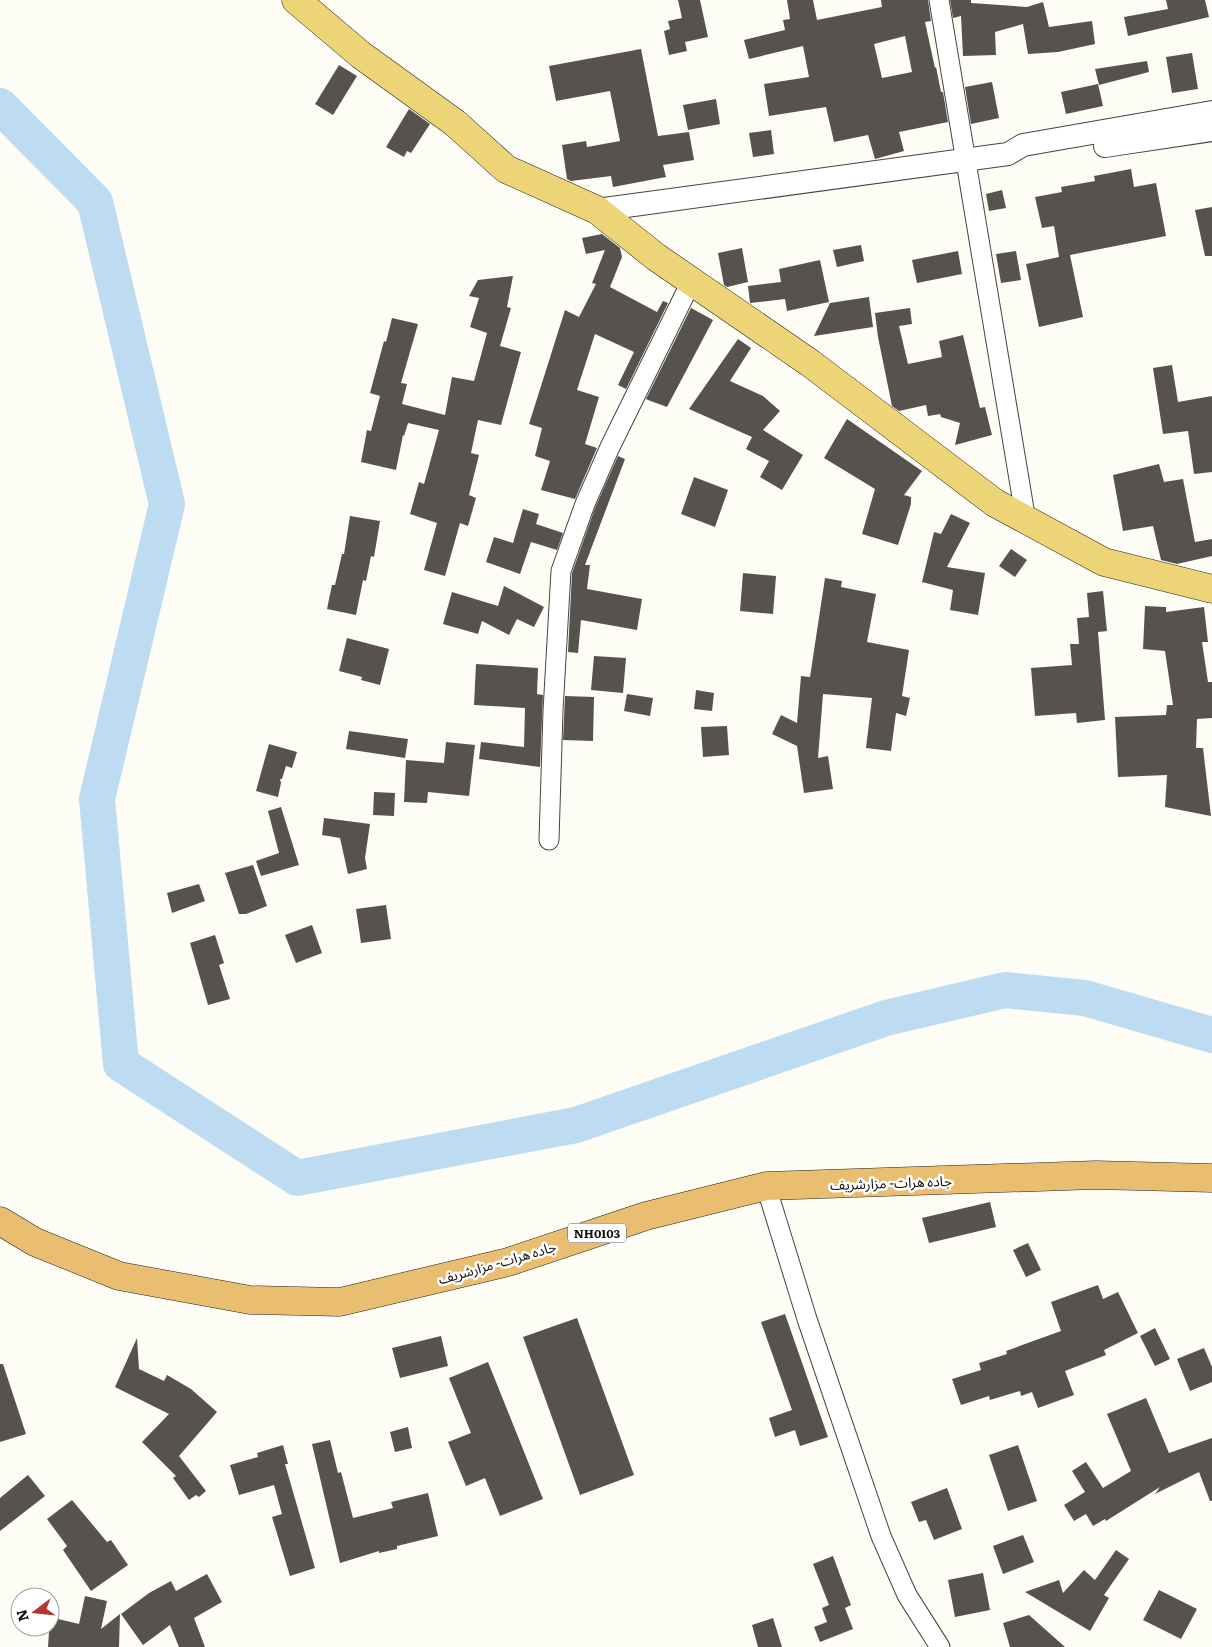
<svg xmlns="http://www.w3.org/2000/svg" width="1212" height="1647" font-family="Literata,'Noto Sans Arabic',serif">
<rect width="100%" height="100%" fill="#fefdf5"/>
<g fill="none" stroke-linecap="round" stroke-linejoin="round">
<path stroke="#bedcf1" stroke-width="36" d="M0 106 95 202 167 504 97 799 121 1064 297 1178 576 1125 886 1018 1005 990 1085 998 1212 1035"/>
</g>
<g fill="#58524e" fill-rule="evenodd">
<path d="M678 0H700L708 37 685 42 687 51 669 55 664 31 670 29 668 21 682 18Z"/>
<path d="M787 0H813L817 20 882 7 881 0H928L931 21 925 22 935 68 936 67 941 92H943L948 122 899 132 904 151 875 159 868 135 834 142 826 107 769 116 764 84 809 77 803 46 749 59 744 40 785 30 783 20 790 19ZM905 36 912 72 882 78 874 44Z"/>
<path d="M950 0H971V3L1027 7 1043 2 1049 27 1092 21 1095 44 1058 52 1028 54 1023 24 995 32 996 55 963 56 961 16 953 18Z"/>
<path d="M1166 0H1205L1209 17 1128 36 1124 17 1168 9Z"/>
<path d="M641 49 658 136 689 132 694 160 663 165 666 177 613 187 611 176 571 181 567 179 562 145 586 141 587 147 620 141 610 91 556 101 549 66Z"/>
<path d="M1192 53 1198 89 1172 93 1166 57Z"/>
<path d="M1147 61 1149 72 1099 85 1095 69Z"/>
<path d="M339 65 357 76 333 115 315 104Z"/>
<path d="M992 82 999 118 971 124 965 87Z"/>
<path d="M1098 84 1103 106 1066 114 1061 92Z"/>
<path d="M716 99 720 124 688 130 683 105Z"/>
<path d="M409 109 430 124 411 153 407 151 404 157 386 147Z"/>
<path d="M771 130 774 154 753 157 749 133Z"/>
<path d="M1131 169 1134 187 1156 183 1166 236 1070 255 1083 317 1039 327 1026 264 1059 257 1054 226 1042 228 1035 197 1062 192 1061 187 1095 181 1094 176Z"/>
<path d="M1002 190 1006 208 989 211 986 194Z"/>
<path d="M1212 207V256H1205L1195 210Z"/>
<path d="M602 234 620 248 622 257 610 287 657 312 663 301 668 303 626 389 618 385 634 352 595 334 577 390 599 397 585 444 597 448 575 499 541 490 550 461 535 456 542 428 529 424 565 310 579 317 596 284 592 283 605 250 586 254 582 238Z"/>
<path d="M861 245 864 261 837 267 833 250Z"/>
<path d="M742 248 748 282 727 287 724 285 718 253Z"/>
<path d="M958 251 962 274 917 283 912 260Z"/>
<path d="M1016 251 1021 280 1001 283 996 254Z"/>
<path d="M820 260 829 302 787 311 785 299 750 303 748 286 781 282 779 269Z"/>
<path d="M513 276 507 307 511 308 500 346 521 352 501 425 478 420 471 453 479 455 469 495 476 498 468 526 460 523 445 576 424 570 437 523 410 514 419 482 424 484 439 430 408 423 404 436 403 435 396 470 361 462 367 430 371 431 380 396 370 393 384 341 386 342 392 318 418 324 401 383 407 384 402 404 445 415 452 377 474 381 487 333 470 327 479 298 469 296 478 280Z"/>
<path d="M869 297 873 327 814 336 830 303Z"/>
<path d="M691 308 713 320 667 407 648 400 646 399Z"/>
<path d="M910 308 912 324 899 326 908 364 942 357 939 341 963 335 980 408 985 407 992 435 955 445 960 423 941 417 940 414 928 416 926 405 899 411 892 406 878 337 875 313Z"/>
<path d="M738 339 751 348 730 381 763 396 780 411 763 430 803 455 782 490 760 477 769 461 746 449 752 437 689 409Z"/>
<path d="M1172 365 1178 402 1212 396V472L1194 474 1188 431 1163 434 1153 368Z"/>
<path d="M847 419 922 471 904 495 911 497V504L898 545 862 534 875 489 824 458Z"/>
<path d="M618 456 625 459 585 565H590L587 589 642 599 637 630 581 620 578 653 568 652 572 573 595 508Z"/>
<path d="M1159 464 1164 482 1183 479 1195 542 1212 539V556L1177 564 1161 560 1153 526 1123 531 1113 475Z"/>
<path d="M694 477 728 490 715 527 681 514Z"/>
<path d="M523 509 539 514 536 524 563 533 557 550 531 542 520 574 486 562 494 537 513 543Z"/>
<path d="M951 514 970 523 947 567 985 573 978 615 950 610 953 590 922 582 934 532 941 534Z"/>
<path d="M350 516 380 521 374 557 371 556 366 581 363 580 356 615 327 609 332 585H335L342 554H344Z"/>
<path d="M1011 549 1027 560 1015 577 999 566Z"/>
<path d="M743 573 776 576 773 614 740 611Z"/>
<path d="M825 578 842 581 841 587 876 594 867 642 909 650 902 696 910 698 906 716 896 713 891 751 866 748 872 698 823 694 818 758 828 756 833 789 804 793 797 746 772 734 781 715 797 723 801 676 810 677Z"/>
<path d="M504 586 544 607 534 627 517 619 509 635 482 621 478 634 443 624 452 592 498 606Z"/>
<path d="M1103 591 1107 631 1098 632 1105 720 1077 723 1076 713 1035 716 1031 668 1072 665 1070 644H1079L1077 618 1089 617 1087 593Z"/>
<path d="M1145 606 1166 607V612L1204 607 1208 642H1202L1208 682H1212V718L1197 719 1196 748H1203L1211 816 1165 807 1167 775 1118 777 1115 717 1166 715 1167 705H1173L1165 651 1143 649Z"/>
<path d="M347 638 389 649 380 685 361 680 362 677 339 671Z"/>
<path d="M594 656 626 658 623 693 591 690Z"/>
<path d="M476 664 538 668 537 694 543 695 540 767 479 759 481 742 524 747 525 708 474 705Z"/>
<path d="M696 690 714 693 712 711 694 709Z"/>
<path d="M627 694 653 698 650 716 624 711Z"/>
<path d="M565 696 594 697 593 741 563 740Z"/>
<path d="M727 726 729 755 703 757 701 727Z"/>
<path d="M349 731 408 739 405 758 346 749Z"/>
<path d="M446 742 475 745 469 796 428 792 427 803 404 802 406 760 444 763Z"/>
<path d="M269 744 297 752 292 768 286 766 282 779H280L281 783 278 797 256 791Z"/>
<path d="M374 792 395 793 394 816 373 815Z"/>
<path d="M281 807 299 865 261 876 256 861 279 853 268 811Z"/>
<path d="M324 818 370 824 365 858 367 869 348 874 340 838 322 835Z"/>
<path d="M253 865 267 906 246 914H239L225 873Z"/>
<path d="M199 884 205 901 172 913 167 893Z"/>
<path d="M386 905 391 939 361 943 356 909Z"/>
<path d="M312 925 322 953 296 963 285 935Z"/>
<path d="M215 935 224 963 219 965 230 999 208 1005 190 943Z"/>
<path d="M990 1202 996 1227 929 1243 922 1218Z"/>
<path d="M1028 1243 1041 1270 1026 1277 1013 1250Z"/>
<path d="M1098 1285 1103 1299 1118 1292 1138 1333 1104 1350 1106 1355 1065 1371 1074 1395 1038 1408 1032 1392 1021 1396 1020 1391 990 1400 989 1396 961 1405 952 1379 981 1370 979 1363 1007 1354 1006 1351 1061 1331 1051 1302Z"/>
<path d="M785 1314 828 1437 800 1446 795 1430 775 1437 769 1418 792 1410 761 1322Z"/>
<path d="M577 1318 634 1475 580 1495 523 1337Z"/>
<path d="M1155 1328 1170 1359 1155 1366 1140 1336Z"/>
<path d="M441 1336 448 1366 400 1378 392 1348Z"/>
<path d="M137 1338 139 1369 164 1381 167 1375 191 1389 217 1412 179 1456 206 1491 199 1497 196 1495 189 1500 173 1478 176 1476 142 1442 169 1414 115 1387Z"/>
<path d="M1204 1348 1212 1367V1382L1190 1391 1177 1359Z"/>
<path d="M488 1362 543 1499 500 1516 485 1478 466 1486 448 1442 471 1433 449 1378Z"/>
<path d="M0 1364H3L26 1434 0 1442Z"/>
<path d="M1146 1398 1169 1453 1212 1438V1501H1210L1199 1472 1155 1494 1160 1487 1106 1521 1105 1519 1093 1526 1086 1514 1074 1521 1064 1505 1085 1492 1072 1471 1086 1462 1103 1488 1131 1471 1107 1414Z"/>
<path d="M408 1427 412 1448 395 1452 390 1432Z"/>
<path d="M330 1440 338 1473 341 1472 353 1518 393 1508 391 1502 428 1493 438 1536 397 1546V1549L379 1553V1551L340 1563 312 1444Z"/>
<path d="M283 1445 288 1464H285L315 1568 290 1576 272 1517 282 1514 274 1485 239 1495 230 1465 258 1457 257 1453Z"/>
<path d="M1018 1445 1037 1501 1008 1511 989 1455Z"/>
<path d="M28 1475 45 1496 0 1531V1498Z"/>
<path d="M947 1488 962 1529 934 1540 926 1520 919 1522 911 1502Z"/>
<path d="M72 1500 107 1542 111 1540 128 1565 91 1591 63 1550 67 1546 47 1519Z"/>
<path d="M1023 1535 1034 1562 1003 1574 993 1546Z"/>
<path d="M1116 1550 1129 1559 1104 1595 1109 1598 1090 1631 1025 1592 1059 1580 1063 1593 1084 1570 1095 1580Z"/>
<path d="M833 1556 851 1605 845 1608 853 1629 820 1642 814 1627 827 1622 822 1608 829 1605 813 1564Z"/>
<path d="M983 1573 990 1610 955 1617 948 1580Z"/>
<path d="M207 1574 222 1602 194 1618 205 1647H179L170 1625 143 1645 121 1614 149 1593 171 1581 176 1591Z"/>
<path d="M1159 1590 1197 1609 1181 1639 1143 1620Z"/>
<path d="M85 1596 107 1601 101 1629 120 1614 119 1647H48L50 1617 79 1624Z"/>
<path d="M1029 1615 1065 1647H1010L1003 1623Z"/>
<path d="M773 1618 782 1647H758L752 1625Z"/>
</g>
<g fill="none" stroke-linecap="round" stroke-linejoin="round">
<defs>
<g id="minor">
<path d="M939 0 1026 521"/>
<path d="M549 840 553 711 561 571 585 504 610 447 691 282"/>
<path d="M766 1186 807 1319 881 1536 907 1595 940 1647"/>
</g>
<g id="tertiary">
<path d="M1105 146 1212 130"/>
<path d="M597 210 1008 154 1023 145 1212 112"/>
</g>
<path id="primary" d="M296 0 361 55 455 123 506 169 597 210 656 257 810 363 995 503 1104 562 1212 589"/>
<path id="trunk" d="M0 1221 35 1242 119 1276 250 1300 340 1302 508 1262 646 1216 766 1186 1096 1175 1212 1178"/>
</defs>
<use href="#minor" stroke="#444" stroke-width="21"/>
<use href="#tertiary" stroke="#444" stroke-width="24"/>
<use href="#primary" stroke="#222" stroke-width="29"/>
<use href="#trunk" stroke="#222" stroke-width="29"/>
<use href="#minor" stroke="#fff" stroke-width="19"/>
<use href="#tertiary" stroke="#fff" stroke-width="22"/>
<use href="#primary" stroke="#edd477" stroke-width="28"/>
<use href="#trunk" stroke="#eabe70" stroke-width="28"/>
</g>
<g text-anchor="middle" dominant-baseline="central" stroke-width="5" stroke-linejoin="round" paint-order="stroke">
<rect fill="#fff" stroke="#585858" stroke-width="1" x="568" y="1223.5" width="58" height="19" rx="4"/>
<g font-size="12" font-weight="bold" fill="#111">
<text x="597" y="1233">NH0103</text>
</g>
<g font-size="14" fill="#111" stroke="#fff">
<text transform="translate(891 1182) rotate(-2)">جاده هرات- مزارشریف</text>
<text transform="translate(497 1262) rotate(-16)">جاده هرات- مزارشریف</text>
</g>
</g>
<g transform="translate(35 1612) rotate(254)"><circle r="24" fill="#ffffff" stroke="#a0a0a0"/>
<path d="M0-4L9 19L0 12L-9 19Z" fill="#b63436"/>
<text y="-8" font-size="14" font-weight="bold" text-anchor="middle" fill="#111111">N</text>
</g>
</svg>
